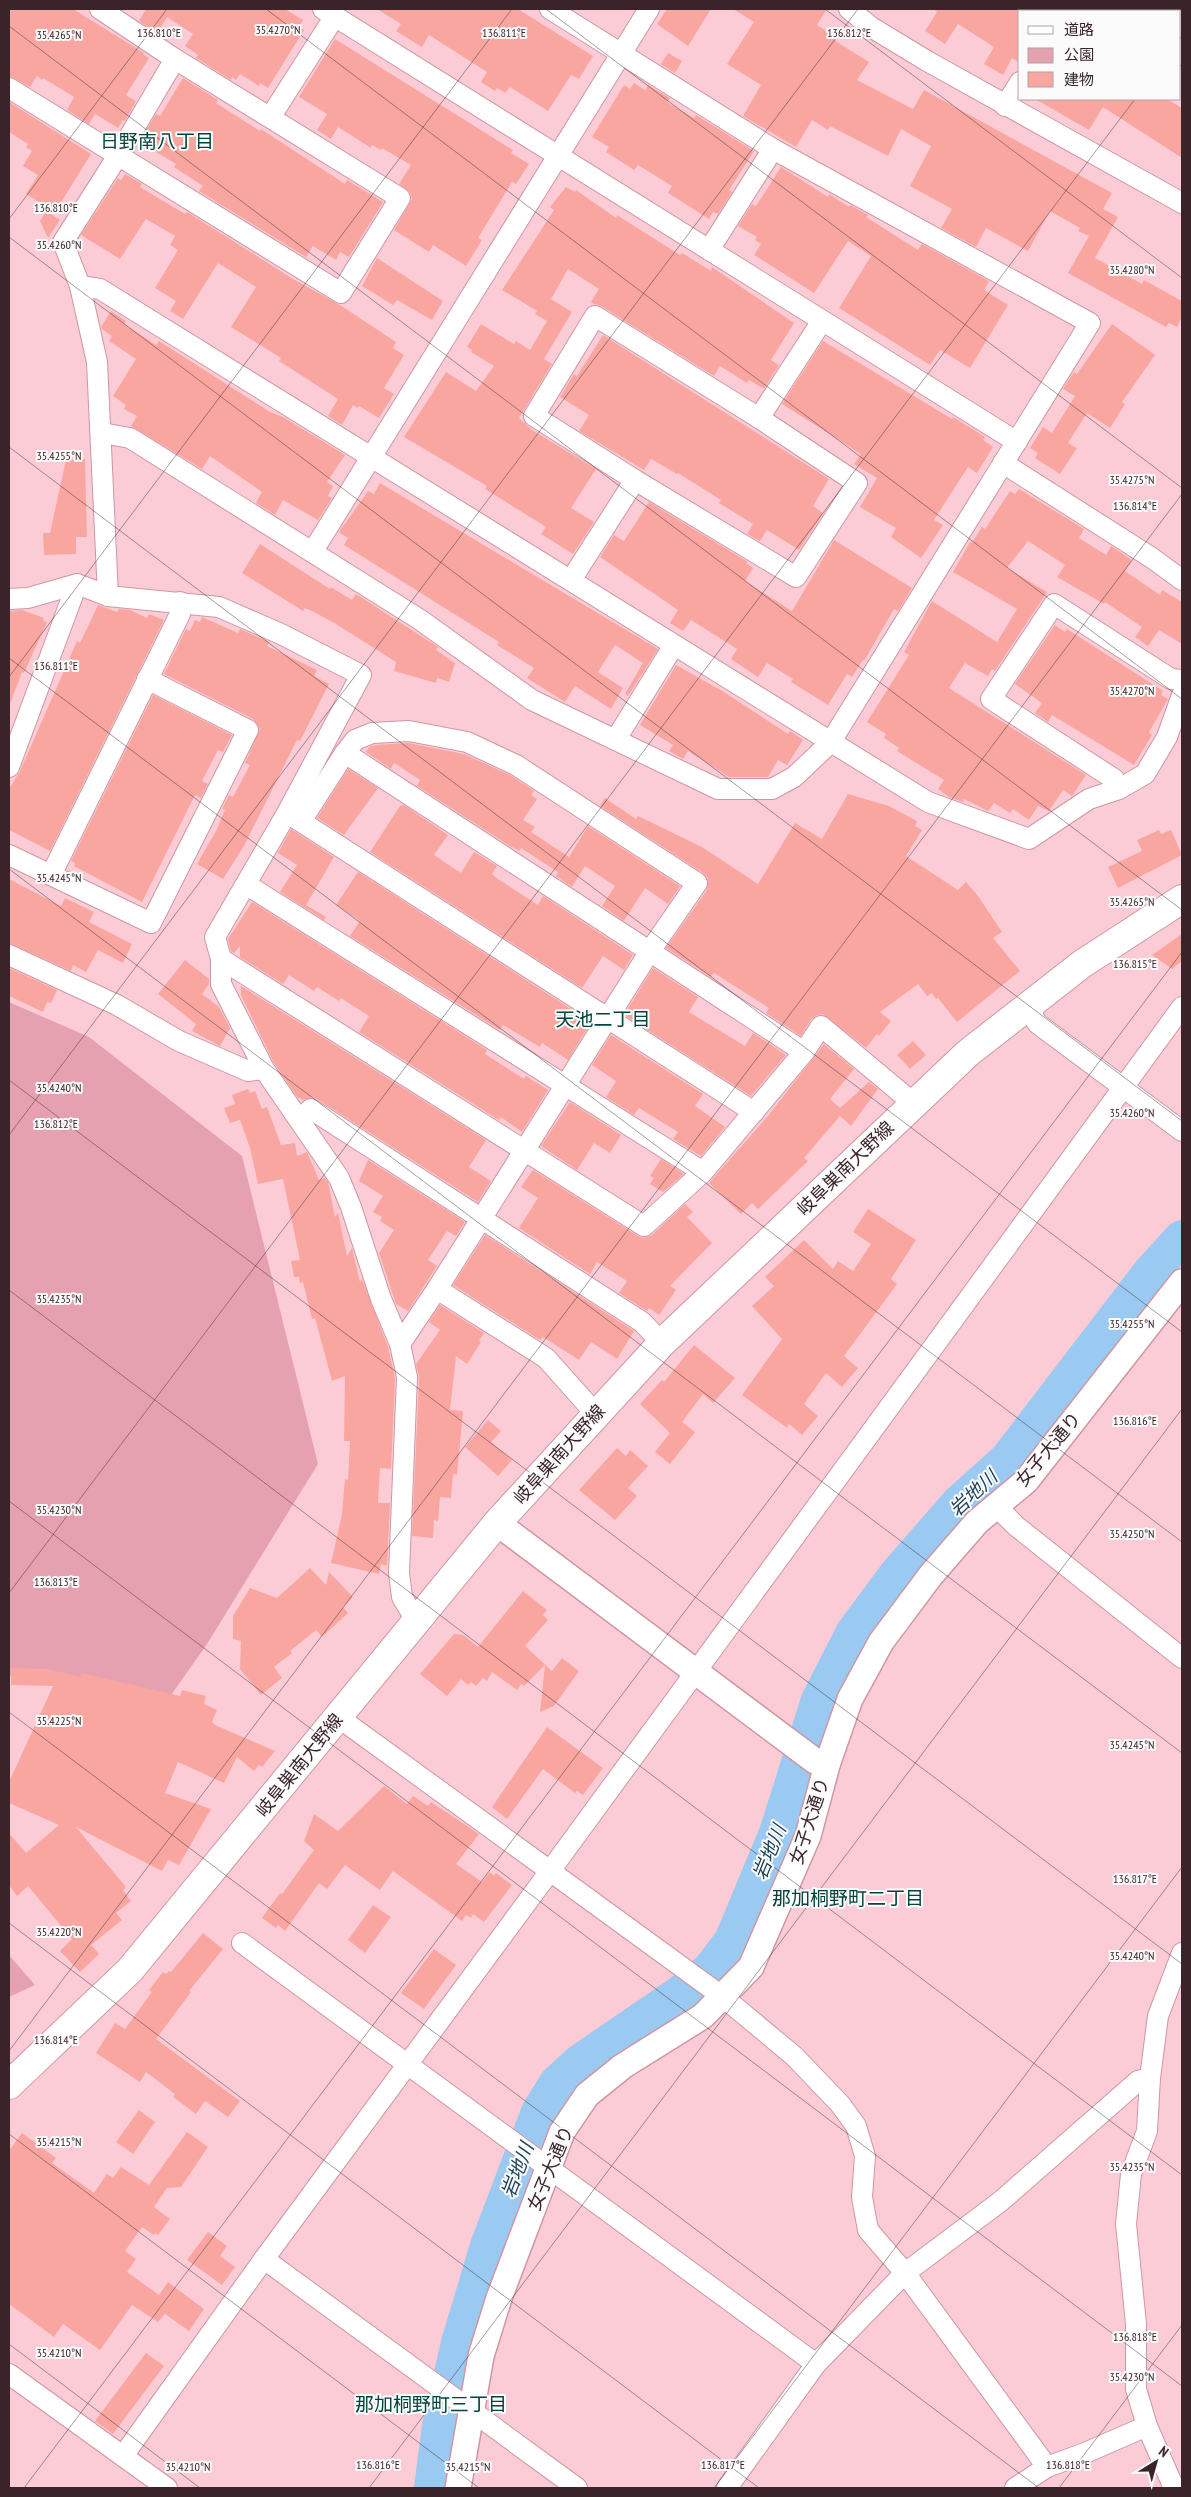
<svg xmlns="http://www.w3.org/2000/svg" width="1191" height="2497" font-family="'PT Sans Narrow','Noto Sans JP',sans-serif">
<rect width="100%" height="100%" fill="#fcccd6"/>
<g fill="#e6a1b1">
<path d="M9 1002 89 1037 242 1156 318 1464 207 1644 169 1698 23 1679 9 1675Z"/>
<path d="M9 1955 35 1985 9 1997Z"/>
</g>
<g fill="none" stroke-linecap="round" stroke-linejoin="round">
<path stroke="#9ac9f1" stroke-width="36" d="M432 2488 440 2426 459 2343 488 2246 539 2112 557 2083 580 2062 682 1992 710 1970 732 1941 777 1833 819 1700 854 1632 897 1574 958 1504 1007 1460 1150 1273 1182 1238"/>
</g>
<g fill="#f9a6a0">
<path d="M9 9H73L144 53 143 54 149 58 126 95 136 101 125 121 123 120 118 128 95 114 89 124 67 110 74 97 43 78 42 80 37 76 30 87 9 76Z"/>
<path d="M146 9H285L303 20 299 27 304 30 268 88 260 83 259 86 240 74 236 80 232 77 231 80 196 58 198 55 185 46 193 34 167 17 157 33 139 21Z"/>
<path d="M377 9H518L593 56 579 79 571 75 548 111 510 87 505 93 497 88 495 91 481 82 487 72 429 35 422 47 396 31 401 24Z"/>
<path d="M667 9H711L688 46 657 24Z"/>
<path d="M733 9H827L817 25 832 34 830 36 840 44 869 62 857 80 913 109 924 90 1112 193 1103 209 1118 217 1095 258 1142 284 1144 280 1182 301V317L1177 327 1169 323 1166 327 1068 273 1089 236 1078 231 1080 228 1050 211 1028 251 986 228 976 247 941 228 952 209 910 186 931 146 901 129 888 156 830 126 828 130 812 120 796 147 743 116 761 85 727 64 754 22Z"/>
<path d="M933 9H1020V63L1012 58 1003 75 984 64 994 47 958 24 945 44 925 31 937 12Z"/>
<path d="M335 39 513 150 511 153 529 164 516 184 512 182 478 238 482 240 466 266 433 245 429 252 394 230 412 199 410 192 399 184 411 165 382 148 381 150 372 145 371 148 338 127 331 139 317 130 327 114 299 97Z"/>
<path d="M668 53 682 61 675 73 661 64Z"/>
<path d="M183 78 218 100 216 103 260 131 261 129 345 184 347 180 383 202 349 257 340 252 336 260 313 246 306 257 199 191 203 186 174 167 176 164 151 149 156 142 144 134 156 114 160 116Z"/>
<path d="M634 83 645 90 648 85 670 98 667 102 694 118 696 115 754 151 729 190 732 192 718 214 713 212 709 219 668 193 672 186 638 165 634 170 606 152 609 147 592 137 624 85 630 89Z"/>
<path d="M1035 99H1167L1182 108V158L1103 107 1089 130Z"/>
<path d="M9 102 91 154 55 212 26 194 38 175 23 166 32 151 26 147 28 144 9 132Z"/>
<path d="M781 167 828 197 829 194 849 207 850 205 868 215 866 217 918 250 922 244 989 281 984 290 1008 305 970 368 940 350 930 365 839 308 871 256 848 241 814 293 754 255 761 244 755 240 757 237 738 226 752 204 756 206Z"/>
<path d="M125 174 142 184 140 187 185 214 187 212 293 279 340 305 396 342 393 348 404 355 384 388 394 394 379 418 359 406 357 408 353 405 342 425 328 416 338 399 279 361 281 358 231 327 256 287 218 263 183 319 170 311 176 301 155 288 178 250 170 245 175 236 146 219 120 259 81 235 118 178 121 180Z"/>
<path d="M566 187 575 192 576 190 616 218 617 215 680 255 682 253 711 271 712 267 794 323 771 360 779 365 764 389 749 380 747 383 720 366 714 376 601 306 594 304 591 302 599 289 568 269 551 299 572 312 544 359 552 364 519 418 532 430 596 469 571 508 594 522 573 554 541 534 546 527 485 489 487 486 404 437 446 372 476 391 494 366 471 352 472 350 467 347 481 324 514 344 516 341 530 350 547 321 535 314 537 311 502 290 554 210 550 207Z"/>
<path d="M46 211 60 220 48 238 40 221Z"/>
<path d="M377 258 443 301 432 320 397 300 393 305 362 286Z"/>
<path d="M111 311 126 321 124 324 156 345 159 341 270 412 283 417 345 455 327 482 333 486 328 496 332 498 318 520 283 500 275 515 256 503 262 492 210 456 202 469 131 426 137 416 124 409 126 405 113 396 136 359 109 341 112 336 102 329 101 327Z"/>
<path d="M1112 324 1155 355 1122 402 1125 404 1110 428 1087 413 1068 443 1077 448 1060 474 1035 458 1038 453 1030 448 1043 427 1052 433 1075 396 1063 389 1074 372 1077 374Z"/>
<path d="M603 335 829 479 813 506 823 513 799 550 767 530 760 541 747 534 753 524 719 503 721 500 678 473 677 474 651 459 644 470 579 431 589 415 560 397 574 374 577 376Z"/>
<path d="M823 341 952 419 953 417 985 437 983 440 993 447 977 473 968 467 934 520 943 525 921 558 891 537 896 528 860 507 877 478 854 464 861 454 782 404Z"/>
<path d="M85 459 87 537H76V554L44 555 43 533H50L66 460Z"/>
<path d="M380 483 658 649 628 696 625 694 643 663 615 645 598 672 623 688 611 709 575 686 565 702 527 678 534 668 497 645 499 642 344 545 348 538 339 532 368 491 374 494Z"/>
<path d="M1019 489 1084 529 1079 538 1106 555 1111 546 1132 560 1125 571 1160 595 1162 590 1182 602V644L1159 630 1148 646 1135 637 1142 627 1105 602 1104 604 1057 577 1065 565 1028 541 1007 568 1047 592 995 671 992 669 988 676 965 663 949 688 1086 775 1072 796 1063 790 1049 811 1038 806 1029 820 1013 809 1010 813 994 803 988 811 964 799 963 802 949 797 938 789 944 780 897 751 899 748 884 738 886 734 867 722 909 655 904 652 932 601 997 642 1017 609 953 572 970 542 972 543 982 527 985 529 1010 491 1015 494Z"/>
<path d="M649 502 748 562 746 563 753 568 745 581 792 611 834 540 912 588 898 611 894 609 864 661 863 660 852 677 847 674 828 705 791 682 793 679 767 663 758 677 731 659 737 649 691 620 683 631 670 623 678 610 600 557 614 535 624 541Z"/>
<path d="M260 544 330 589 331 587 352 600 356 594 438 647 436 650 455 663 449 682 437 678 436 683 394 671 396 662 336 624 312 611 305 608 303 611 242 573Z"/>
<path d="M98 605 117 612 119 609 130 610 147 618 149 614 164 620 50 851 9 830V789L20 771 77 641 80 643Z"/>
<path d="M22 610 44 618 43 621 47 622 24 673 22 672 10 704 9 611Z"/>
<path d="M202 617 238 633 240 629 269 642 267 646 317 670 314 676 329 684 300 741 297 740 244 846 223 879 197 864 216 831 225 810 222 809 229 795 233 797 250 765 245 763 260 729 253 719 164 674 186 629 190 631 195 620 200 622Z"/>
<path d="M1055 625 1065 632 1067 629 1163 691 1161 695 1168 699 1149 732 1152 735 1134 765 1052 715 1048 722 1035 713 1042 703 1015 684Z"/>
<path d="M676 665 724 692 788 734 790 731 803 740 787 765 778 760 768 777H729L688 751 683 759 669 751 673 745 640 725Z"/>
<path d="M153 695 232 735 223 752 218 750 202 781 208 784 201 798 195 795 142 902 74 866 75 863 71 861Z"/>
<path d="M408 743 464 754 510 775 534 791 531 795 537 799 523 820 535 827 531 832 569 857 588 826 680 886 668 904 645 888 624 921 602 906 615 886 585 866 572 887 556 876 558 872 521 848 520 851 510 846 417 786 420 780 394 763 391 769 366 752 369 747 375 745Z"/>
<path d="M348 769 378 788 344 835 317 818Z"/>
<path d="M848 794 889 806 917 821 915 826 922 830 906 856 958 890 966 882 978 896 1002 932 993 938 1020 971 957 1022 938 998 936 999 932 993 927 996 918 984 880 1012 891 1021 879 1036 877 1034 866 1048 823 1014 817 1015 811 1019 801 1036 766 1013 769 1008 714 973 711 977 666 948 707 890 708 878 703 873 600 806 605 798 636 819 638 816 702 847 758 884 795 823 822 839Z"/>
<path d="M404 805 448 835 434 855 461 873 474 852 497 866 492 874 498 879 538 905 543 896 633 955 624 970 603 956 582 988 370 852 400 806Z"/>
<path d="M291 829 334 857 306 905 326 917 324 920 280 892 297 865 278 853Z"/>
<path d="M1159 830 1161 834 1171 830 1182 855 1118 888 1108 867 1142 851 1137 840Z"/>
<path d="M358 872 591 1022 568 1060 542 1043 540 1047 503 1025 500 1030 350 936 360 921 336 905Z"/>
<path d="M9 879 61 906 65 898 94 912 89 922 132 944 123 963 98 950 86 972 73 965 71 971 9 943Z"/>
<path d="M252 902 487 1050 485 1054 524 1079 526 1076 548 1090 522 1132 501 1117 499 1120 359 1032 369 1016 341 998 339 1001 317 987 314 991 289 975 283 984 240 957V946L234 953 231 951 228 939Z"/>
<path d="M1182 934V961L1172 969 1152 955Z"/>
<path d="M185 960 209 979V984L202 994 219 1007 230 1028 220 1046 192 1031 196 1024 158 994Z"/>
<path d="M9 968 57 990 51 1003 47 1002 43 1012 9 996Z"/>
<path d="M653 968 698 997 689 1012 745 1046 753 1033 786 1055 751 1096 624 1015Z"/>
<path d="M241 986 486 1140 469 1167 491 1181 478 1202 317 1099 312 1097 303 1100 297 1097 274 1063 241 995Z"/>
<path d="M611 1035 703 1094 695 1106 725 1127 701 1156 673 1139 678 1132 639 1108 634 1115 606 1097 616 1081 592 1065Z"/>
<path d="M913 1041 926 1055 910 1069 897 1055Z"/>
<path d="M824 1044 854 1069 830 1099 840 1108 869 1082 878 1089 851 1126 840 1116 804 1158 808 1161 758 1209 752 1203 741 1214 709 1183 768 1116Z"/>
<path d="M248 1089 250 1093 255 1091 262 1109 267 1107 281 1145 295 1143 297 1156 307 1152 319 1180 325 1178 328 1182 335 1217 338 1213 347 1256 352 1248 360 1282 362 1279 388 1347 395 1378 391 1469 380 1468 378 1503H390L387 1566 381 1564 379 1574 331 1563 342 1514 345 1479 348 1480 350 1441H344L345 1376 332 1381 315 1318 312 1319 303 1282 300 1283 299 1277H294L291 1261 300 1260 283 1179 258 1184 250 1148 240 1120 230 1123 224 1108 235 1104 232 1095Z"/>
<path d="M570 1102 621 1135 610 1153 594 1143 577 1170 541 1146Z"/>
<path d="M661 1159 684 1174 663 1192 650 1184 654 1178 650 1176Z"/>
<path d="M368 1160 465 1222 456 1236 447 1231 428 1260 437 1266 408 1311 396 1304 379 1253 394 1230 380 1221 382 1217 373 1212 383 1196 359 1181Z"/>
<path d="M533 1170 638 1236 644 1238 652 1235 685 1204 693 1212 687 1217 712 1243 670 1286 676 1290 659 1315 649 1308 647 1311 619 1293 627 1281 597 1262 590 1274 519 1228 538 1198 521 1187Z"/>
<path d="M868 1209 916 1240 891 1279 897 1284 844 1356 858 1368 842 1387 826 1373 804 1404 818 1416 802 1435 789 1424 787 1428 742 1395 782 1339 752 1306 774 1286 765 1277 804 1240 833 1269 838 1261 853 1271 871 1244 853 1232Z"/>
<path d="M485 1235 634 1331 617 1359 591 1342 579 1360 543 1337 540 1340 453 1285Z"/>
<path d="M440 1305 484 1333 479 1341 481 1342 467 1364 456 1356 450 1410 463 1411 457 1475 453 1474 451 1498 440 1497 438 1521 434 1520 433 1538 412 1536 419 1377 416 1364 440 1330 429 1322Z"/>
<path d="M694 1345 735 1378 713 1403 703 1394 682 1422 695 1432 670 1464 655 1452 670 1433 640 1404 662 1380 664 1382Z"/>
<path d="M488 1420 501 1431 491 1442 512 1460 498 1476 465 1447Z"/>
<path d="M617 1448 626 1456 630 1450 648 1466 628 1488 637 1496 615 1520 579 1490Z"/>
<path d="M310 1568 326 1585 329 1572 353 1597 343 1607 348 1613 322 1637 316 1630 290 1651 292 1653 274 1667 282 1678 261 1695 240 1669 241 1641 233 1639V1616L250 1588 277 1598Z"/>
<path d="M523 1591 547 1610 543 1615 548 1620 525 1646 552 1671 562 1658 579 1671 554 1706 540 1712 545 1665 524 1686 521 1684 517 1690 492 1672 487 1681 483 1678 476 1686 471 1682 468 1685 461 1679 447 1696 420 1674 454 1634 463 1635 478 1647Z"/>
<path d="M11 1668 47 1669 81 1677V1673L180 1696 182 1690 206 1696 204 1704 217 1710 212 1722 215 1725 275 1751 262 1767 259 1765 254 1771 237 1757 224 1783 178 1762 165 1793 211 1809 179 1865 168 1860 162 1871 76 1827 126 1887 123 1890 131 1901 116 1913 122 1920 91 1945 99 1954 80 1972 60 1951 72 1939 28 1886 17 1896 9 1885V1833L26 1853 59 1825 9 1803V1782L53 1686 11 1685Z"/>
<path d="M547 1727 603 1768 583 1795 577 1791 575 1793 543 1769 507 1819 492 1807Z"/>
<path d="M384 1786 407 1804 413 1796 428 1806 431 1802 479 1834 456 1864 482 1882 490 1872 494 1876 496 1873 512 1885 484 1922 473 1914 471 1918 466 1915 462 1921 393 1871 380 1890 345 1865 327 1889 319 1883 285 1931 278 1925 276 1928 262 1918 280 1893 282 1894 314 1850 304 1841 314 1814 338 1831Z"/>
<path d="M373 1905 391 1917 365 1953 348 1940Z"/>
<path d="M203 1933 223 1949 189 1991 191 1992 156 2039 240 2101 228 2117 205 2101 196 2114 173 2097 175 2094 146 2072 140 2082 96 2053 115 2023 125 2029 152 1992 149 1990 163 1972 166 1974 169 1971 171 1972Z"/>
<path d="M434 1949 456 1965 424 2009 401 1993Z"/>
<path d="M139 2110 155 2122 133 2154 116 2142Z"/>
<path d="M187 2132 208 2147 181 2187 167 2188 154 2207 170 2219 158 2235 155 2233 154 2235 142 2227 125 2251 136 2259 127 2272 159 2295 168 2282 204 2309 189 2331 165 2314 158 2322 132 2305 100 2350 63 2324 54 2337 9 2304V2151L22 2133 56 2158 52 2163 94 2193 107 2174 113 2178 121 2167 149 2185Z"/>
<path d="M208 2232 227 2246 220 2256 235 2267 222 2285 187 2260Z"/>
<path d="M146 2353 164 2366 113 2434 95 2421Z"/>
</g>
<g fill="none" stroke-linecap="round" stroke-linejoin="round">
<defs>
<g id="minor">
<path d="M323 9 1017 442"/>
<path d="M849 9 871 27 927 61 1182 203"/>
<path d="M1064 11 1065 9"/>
<path d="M9 88 341 293 400 198 175 59 100 9"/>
<path d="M1005 106 1020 82"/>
<path d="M271 116 335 16"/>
<path d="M709 250 773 149"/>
<path d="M80 286 100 289 928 802 1029 839 1089 799 1119 789 1145 774 1167 737 1182 695"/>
<path d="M595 316 759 418 857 483 796 577 635 480 534 416Z"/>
<path d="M759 418 822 321"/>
<path d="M102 433 130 438 419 619 532 700 718 789H772L794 777 830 743 1090 323 773 149 550 9"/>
<path d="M1003 463 1152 558 1182 580"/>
<path d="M313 551 649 9"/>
<path d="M571 580 635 480"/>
<path d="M108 596 97 362 80 286 63 242 119 154 175 59"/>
<path d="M9 599 28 598 77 584 108 596 219 607 281 634 361 675 287 813 215 937 221 959V984L264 1069 339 1178 351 1207 381 1299 400 1344 407 1377 399 1573 402 1597 417 1622"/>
<path d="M616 739 674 645"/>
<path d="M345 753 355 740 372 733 409 731 467 742 516 765 697 883 650 951 437 1289 400 1344"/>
<path d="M9 767 77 584"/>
<path d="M1119 789 1114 779 991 699 1054 604 1171 679 1182 680"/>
<path d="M289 814 754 1112"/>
<path d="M301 821 345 753 804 1052"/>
<path d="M9 855 151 923 248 730 147 679"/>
<path d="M51 875 180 614V602"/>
<path d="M247 885 703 1172 804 1052 821 1026 913 1103"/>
<path d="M9 955 117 1005 179 1041 248 1071 264 1069"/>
<path d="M221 959 644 1226 703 1172"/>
<path d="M1026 1006 1038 1024 1182 1131"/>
<path d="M300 1119 311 1109 642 1322 662 1343"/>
<path d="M437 1289 546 1358 595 1413"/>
<path d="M995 1505 1016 1526 1182 1658"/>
<path d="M338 1717 550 1871 1182 1007"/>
<path d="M242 1943 816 2364"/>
<path d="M264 2259 577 2488"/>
<path d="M9 2374 167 2488"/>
<path d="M123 2456 264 2259 550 1871 723 1997 794 2056 840 2104 856 2126 865 2156 862 2197 868 2230 905 2273 1047 2467"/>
<path d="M727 2488 816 2364 905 2273 1001 2201 1138 2081 1150 2078"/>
<path d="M1015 2488 1047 2467 1085 2453 1147 2426"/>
<path d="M1174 2488 1147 2426 1136 2389V2324L1126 2224 1131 2174 1147 2131 1150 2078 1158 2016 1182 1953"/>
</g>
<g id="tertiary">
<path d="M497 1523 815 1761 827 1765"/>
<path d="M458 2488 481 2356 499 2298 562 2132 587 2095 623 2066 703 2016 751 1967 808 1836 827 1765 850 1699 881 1642 931 1575 977 1522 1026 1481 1182 1282"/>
</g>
<path id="primary" d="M9 2085 130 1970 497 1523 662 1343 968 1053 1082 964 1182 899"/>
</defs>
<use href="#minor" stroke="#cf96a3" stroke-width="22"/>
<use href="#tertiary" stroke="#cf96a3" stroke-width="28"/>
<use href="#primary" stroke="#cf96a3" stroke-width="30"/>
<use href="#minor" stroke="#fff" stroke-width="20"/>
<use href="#tertiary" stroke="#fff" stroke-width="25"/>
<use href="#primary" stroke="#fff" stroke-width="28"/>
</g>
<path fill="none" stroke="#3a2429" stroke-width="1" stroke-opacity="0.45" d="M266 9 1182 699M546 9 1182 488M825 9 1182 278M1105 9 1108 11M9 26 1182 910M1180 39 1182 36M1180 65 1182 67M9 219 167 9M9 237 1182 1121M9 447 1182 1332M9 658 1182 1542M9 677 512 9M9 869 1182 1753M9 1080 1182 1964M9 1135 858 9M9 1290 1182 2175M9 1501 1182 2386M9 1593 1135 99M9 1712 1039 2488M9 1923 759 2488M9 2051 1182 494M9 2134 479 2488M9 2344 200 2488M24 2488 1182 952M369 2488 1182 1409M714 2488 1182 1867M1059 2488 1182 2325"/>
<g text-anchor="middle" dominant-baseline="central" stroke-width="4" stroke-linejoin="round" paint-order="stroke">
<g font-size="18" fill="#3a2429" stroke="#fbfbfb">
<text transform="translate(845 1168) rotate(-44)">岐阜巣南大野線</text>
<text transform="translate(1048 1449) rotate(-50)">女子大通り</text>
<text transform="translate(559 1454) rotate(-48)">岐阜巣南大野線</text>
<text transform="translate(299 1765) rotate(-51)">岐阜巣南大野線</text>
<text transform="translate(809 1821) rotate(-72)">女子大通り</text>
<text transform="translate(550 2168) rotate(-67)">女子大通り</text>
</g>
<g font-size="19" fill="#03443d" stroke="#fbfbfb">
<text x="157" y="141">日野南八丁目</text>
<text x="603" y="1019">天池二丁目</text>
<text x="848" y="1898">那加桐野町二丁目</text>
<text x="431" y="2404">那加桐野町三丁目</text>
</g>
<g font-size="19" font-style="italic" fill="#1f425c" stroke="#fbfbfb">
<text transform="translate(973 1493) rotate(-43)">岩地川</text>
<text transform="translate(769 1852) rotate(-68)">岩地川</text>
<text transform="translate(517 2170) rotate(-69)">岩地川</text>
</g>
</g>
<g font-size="12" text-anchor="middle" fill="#3a2429" stroke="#fbfbfb" stroke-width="4" stroke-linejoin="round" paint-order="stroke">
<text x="278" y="34">35.4270°N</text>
<text x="159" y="37">136.810°E</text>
<text x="504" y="37">136.811°E</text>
<text x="849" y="37">136.812°E</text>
<text x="59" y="39">35.4265°N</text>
<text x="56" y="212">136.810°E</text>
<text x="59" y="249">35.4260°N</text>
<text x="1132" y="274">35.4280°N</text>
<text x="59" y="460">35.4255°N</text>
<text x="1132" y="484">35.4275°N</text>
<text x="1135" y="510">136.814°E</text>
<text x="56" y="670">136.811°E</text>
<text x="1132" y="695">35.4270°N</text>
<text x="59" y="882">35.4245°N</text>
<text x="1132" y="906">35.4265°N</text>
<text x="1135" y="968">136.815°E</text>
<text x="59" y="1092">35.4240°N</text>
<text x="1132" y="1117">35.4260°N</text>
<text x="56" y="1128">136.812°E</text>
<text x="59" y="1303">35.4235°N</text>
<text x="1132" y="1328">35.4255°N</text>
<text x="1135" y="1425">136.816°E</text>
<text x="59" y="1514">35.4230°N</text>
<text x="1132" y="1538">35.4250°N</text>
<text x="56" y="1586">136.813°E</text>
<text x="59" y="1725">35.4225°N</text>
<text x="1132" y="1749">35.4245°N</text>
<text x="1135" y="1883">136.817°E</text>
<text x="59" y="1936">35.4220°N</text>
<text x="1132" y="1960">35.4240°N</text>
<text x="56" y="2044">136.814°E</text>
<text x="59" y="2146">35.4215°N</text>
<text x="1132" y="2171">35.4235°N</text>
<text x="1135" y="2341">136.818°E</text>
<text x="59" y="2357">35.4210°N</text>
<text x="1132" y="2381">35.4230°N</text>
<text x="378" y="2469">136.816°E</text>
<text x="723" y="2469">136.817°E</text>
<text x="1068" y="2469">136.818°E</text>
<text x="188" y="2471">35.4210°N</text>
<text x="468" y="2471">35.4215°N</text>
</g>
<rect width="1191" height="2497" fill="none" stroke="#3a2429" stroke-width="20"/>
<rect x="1018" y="10" width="162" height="90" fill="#fbfbfb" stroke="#aea5a7"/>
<rect x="1028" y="26" width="25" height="8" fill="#ffffff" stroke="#aea5a7"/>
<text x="1064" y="35" font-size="15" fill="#3a2429">道路</text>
<rect x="1028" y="48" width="25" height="15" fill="#e6a1b1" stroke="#aea5a7"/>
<text x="1064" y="60" font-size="15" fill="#3a2429">公園</text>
<rect x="1028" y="72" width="25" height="15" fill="#f9a6a0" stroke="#aea5a7"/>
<text x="1064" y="85" font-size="15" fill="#3a2429">建物</text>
<g transform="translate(1156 2462) rotate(37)" stroke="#fbfbfb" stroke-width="4" paint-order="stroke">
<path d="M0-4L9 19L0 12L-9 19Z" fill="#3a2429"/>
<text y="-8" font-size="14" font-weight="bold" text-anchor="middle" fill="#3a2429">N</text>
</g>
</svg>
